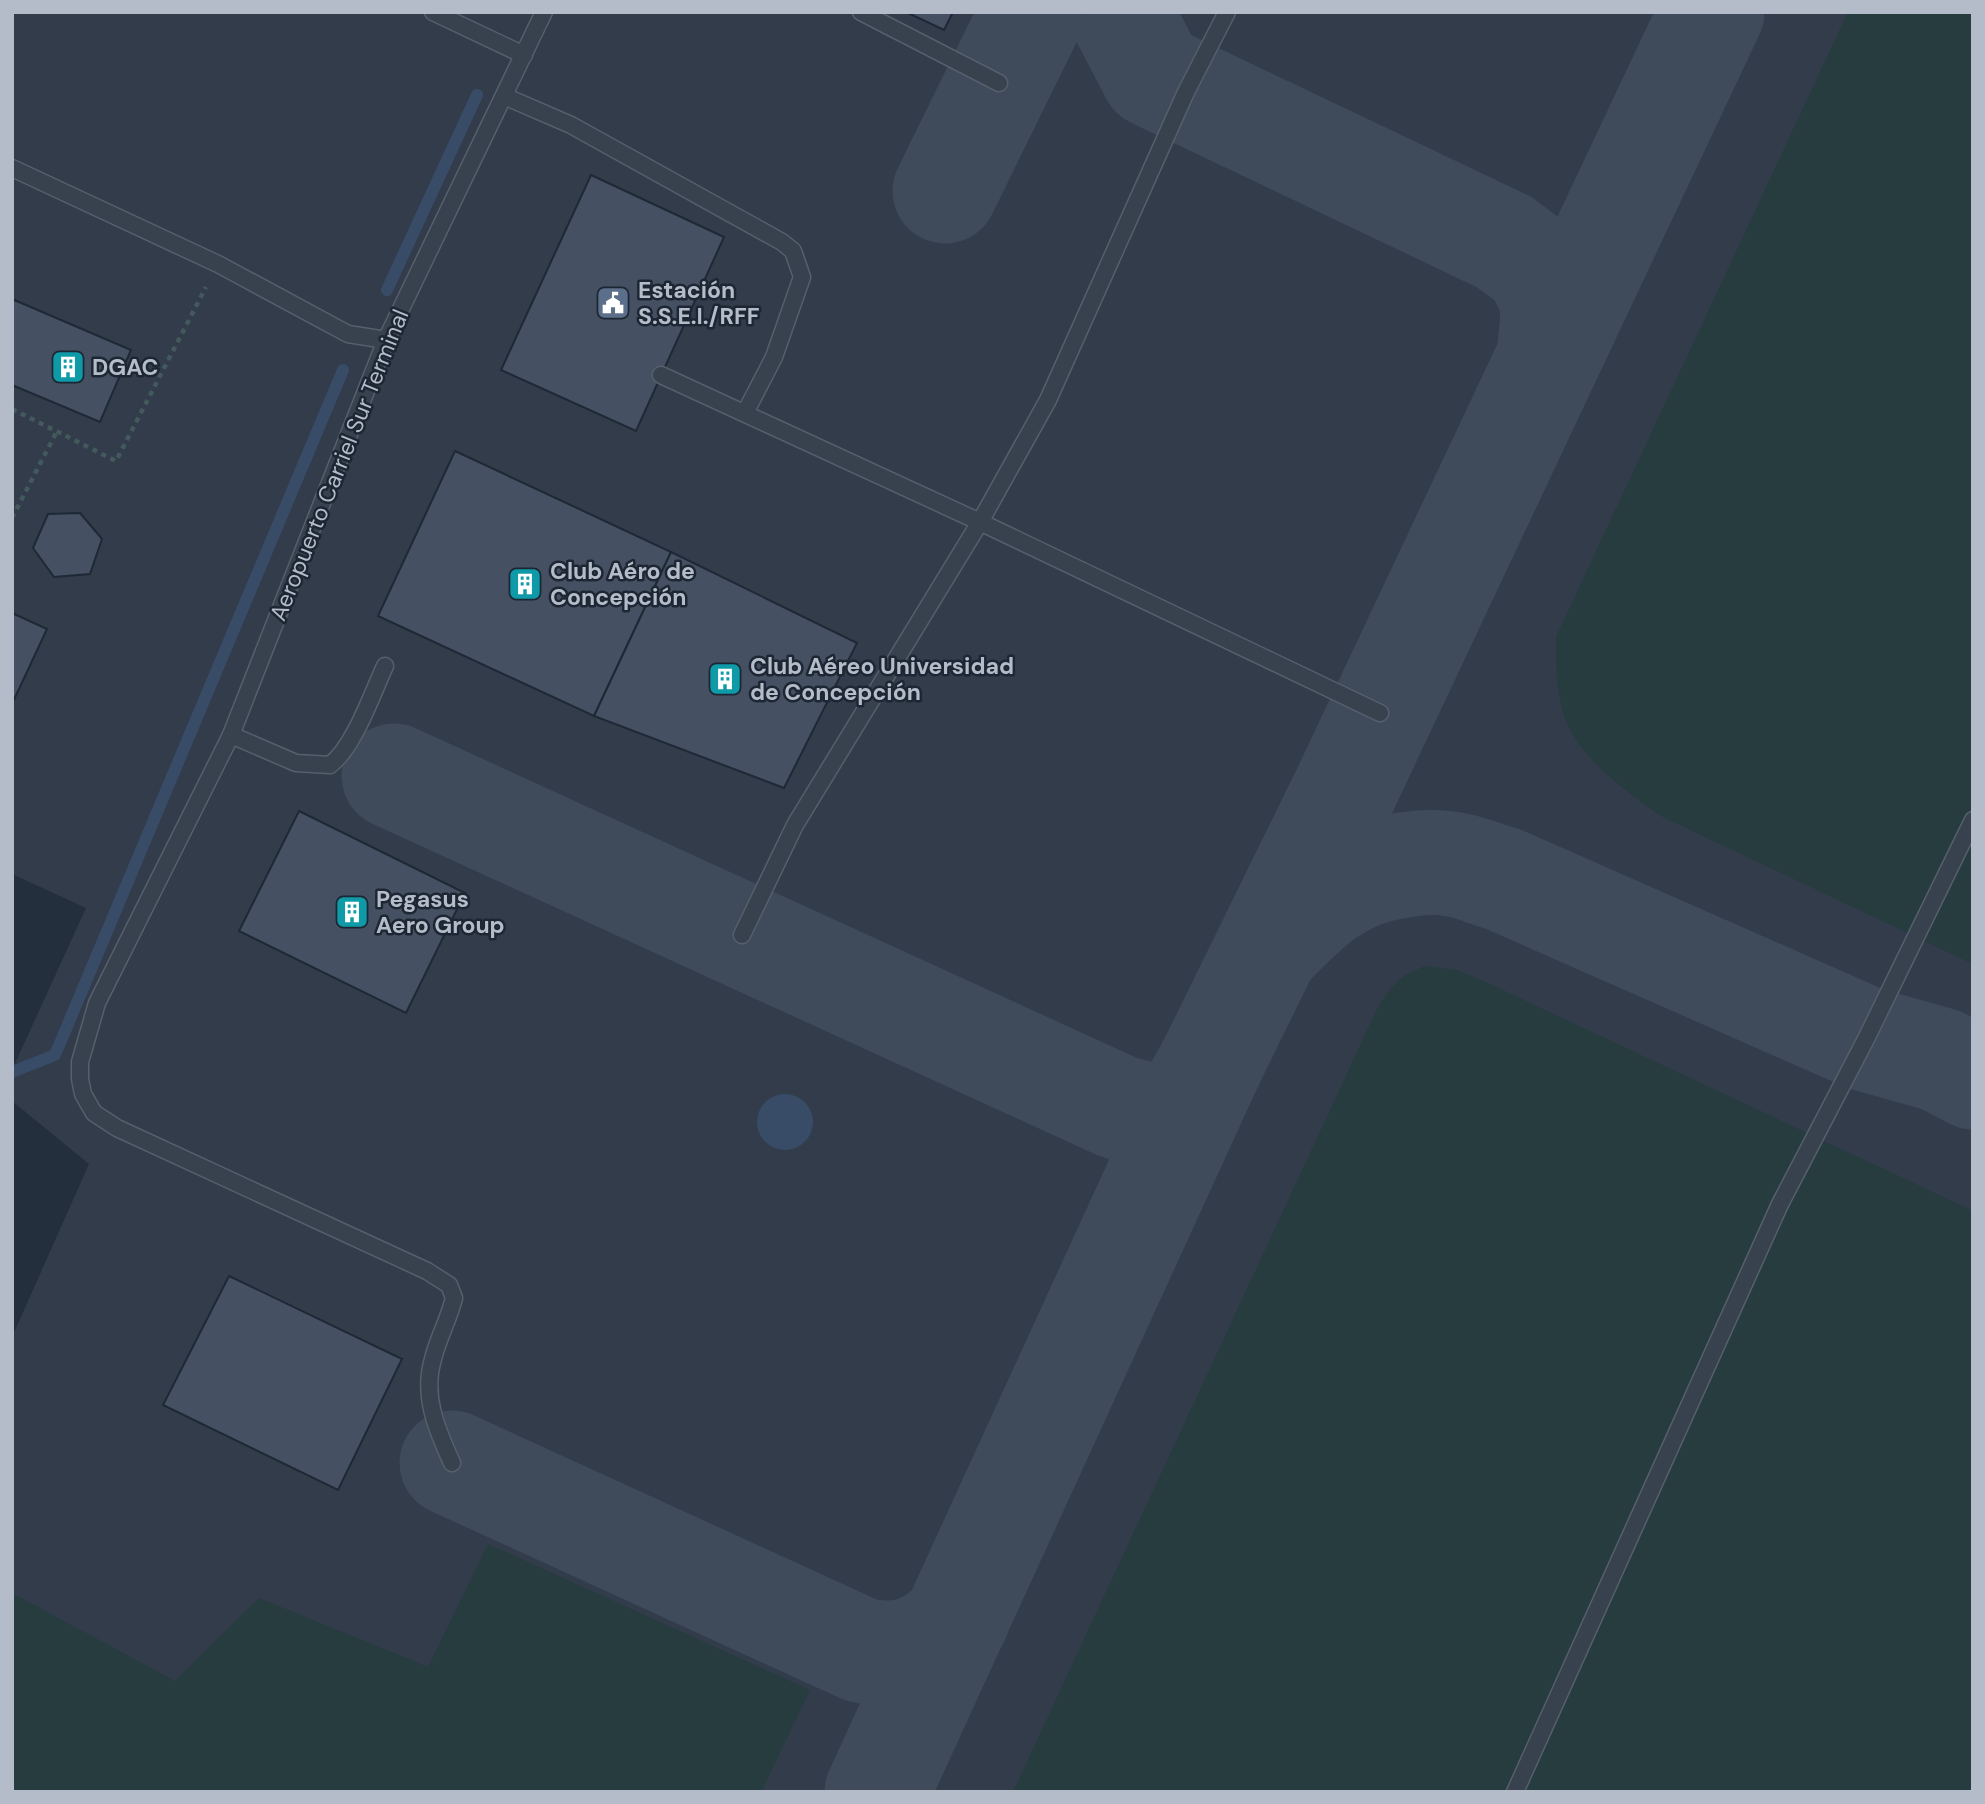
<svg xmlns="http://www.w3.org/2000/svg" width="1985" height="1804" font-family="'DM Sans',sans-serif">
<rect width="100%" height="100%" fill="#242f3e"/>
<path fill="#323c4b" d="M12 12H1973V1792H12V1337L89 1164 12 1101V1070L86 908 12 874Z"/>
<g fill="#263c3f">
<path d="M1848 12H1973V964L1661 816C1633 798 1587 761 1571 732 1556 704 1556 667 1556 637Z"/>
<path d="M1426 966 1456 970 1479 979 1973 1211V1792H1013L1378 1007C1394 983 1399 976 1426 966Z"/>
<path d="M488 1544 810 1690 761 1792H12V1593L175 1681 259 1598 428 1667Z"/>
</g>
<circle fill="#394c67" cx="785" cy="1122" r="28"/>
<g fill="none" stroke-linecap="round" stroke-linejoin="round">
<g stroke="#394c67" stroke-width="12">
<path d="M387 290 477 95"/>
<path d="M12 1072 55 1055 343 370"/>
</g>
<g stroke="#3f4a5a" stroke-width="105">
<path d="M1120 12 1153 75 1504 242 1536 266 1551 296 1553 318 1549 354"/>
<path d="M945 191 1033 12"/>
<path d="M394 776 1118 1107C1136 1112 1166 1122 1183 1109 1190 1103 1206 1071 1212 1061"/>
<path d="M1270 946C1310 905 1340 875 1398 866 1418 862 1438 861 1457 865 1473 868 1488 875 1503 879L1866 1039 1941 1060 1973 1077"/>
<path d="M452 1463 861 1650C900 1659 931 1648 957 1619"/>
<path d="M877 1792 1212 1061 1345 790 1712 12"/>
</g>
</g>
<g fill="#455162" stroke="#1f2835" stroke-width="2">
<path d="M906 12H953L944 30Z"/>
<path d="M591 175 724 237 636 431 501 370Z"/>
<path d="M12 299 131 350 100 422 12 385Z"/>
<path d="M455 451 671 552 594 716 378 616Z"/>
<path d="M80 513 102 539 90 574 54 577 33 548 48 514Z"/>
<path d="M671 552 857 643 784 788 594 716Z"/>
<path d="M12 613 47 629 12 704Z"/>
<path d="M299 811 465 893 406 1013 239 931Z"/>
<path d="M229 1276 402 1359 338 1490 163 1405Z"/>
</g>
<g fill="none" stroke-linecap="round" stroke-linejoin="round">
<defs>
<g id="service">
<path d="M433 12 524 55"/>
<path d="M861 12 999 83"/>
<path d="M504 96 571 125 782 242 793 251 802 277 774 357 745 413"/>
<path d="M12 168 218 264 348 334 386 340"/>
<path d="M661 375 980 522 1380 713"/>
<path d="M231 735 296 763 330 765C354 747 372 694 385 666"/>
<path d="M742 935 795 825 980 522 1048 400 1186 92 1227 12"/>
<path d="M452 1463C437 1430 422 1396 433 1359 438 1338 449 1319 454 1298L449 1285 427 1271 117 1128 94 1113 83 1094 80 1079V1062L97 1003 231 735 386 340 544 12"/>
<path d="M1515 1792 1780 1204 1866 1039 1973 820"/>
</g>
</defs>
<use href="#service" stroke="#565f6c" stroke-width="19"/>
<g stroke="#44595c" stroke-width="4.5" stroke-dasharray="5 5" stroke-linecap="butt">
<path d="M12 409 116 461 206 287"/>
<path d="M12 518 57 431"/>
</g>
<use href="#service" stroke="#38414e" stroke-width="16"/>
</g>
<defs>
<symbol id="civic-square" viewBox="-11 -11 22 22"><rect x="-9" y="-9" width="18" height="18" rx="4" fill="#5c6f8a" stroke="#1d2633"/><path d="M-.6-6.5H3V-4.5H.6V-3L4-1V1h2V6H-6V1h2V-1L-.6-3ZM-1.2 2.5V6h2.4V2.5Z" fill="#fff"/></symbol>
<symbol id="building-square" viewBox="-11 -11 22 22"><rect x="-9" y="-9" width="18" height="18" rx="4" fill="#0f9aa8" stroke="#1d2633"/><path d="M-4-6H4V6H1V3H-1V6H-4ZM-2.5-4.3h1.7v1.8h-1.7ZM.8-4.3h1.7v1.8H.8ZM-2.5-1h1.7V.8h-1.7ZM.8-1h1.7V.8H.8Z" fill="#fff"/></symbol>
</defs>
<g fill-rule="evenodd">
<use href="#civic-square" x="594" y="284" width="38" height="38"/>
<use href="#building-square" x="49" y="348" width="38" height="38"/>
<use href="#building-square" x="506" y="565" width="38" height="38"/>
<use href="#building-square" x="706" y="660" width="38" height="38"/>
<use href="#building-square" x="333" y="893" width="38" height="38"/>
</g>
<g text-anchor="middle" dominant-baseline="central" stroke-width="5" stroke-linejoin="round" paint-order="stroke">
<g font-size="23" font-weight="bold" fill="#b4bcc9" stroke="#1d2633" text-anchor="start">
<text x="638" y="290">Estación<tspan x="638" dy="26">S.S.E.I./RFF</tspan></text>
<text x="92" y="367">DGAC</text>
<text x="550" y="571">Club Aéro de<tspan x="550" dy="26">Concepción</tspan></text>
<text x="750" y="666">Club Aéreo Universidad<tspan x="750" dy="26">de Concepción</tspan></text>
<text x="376" y="899">Pegasus<tspan x="376" dy="26">Aero Group</tspan></text>
</g>
<g font-size="23" fill="#b4bcc9" stroke="#1d2633">
<text transform="translate(339 465) rotate(-68)">Aeropuerto Carriel Sur Terminal</text>
</g>
</g>
<rect width="1985" height="1804" fill="none" stroke="#b4bcc9" stroke-width="28"/>
</svg>
